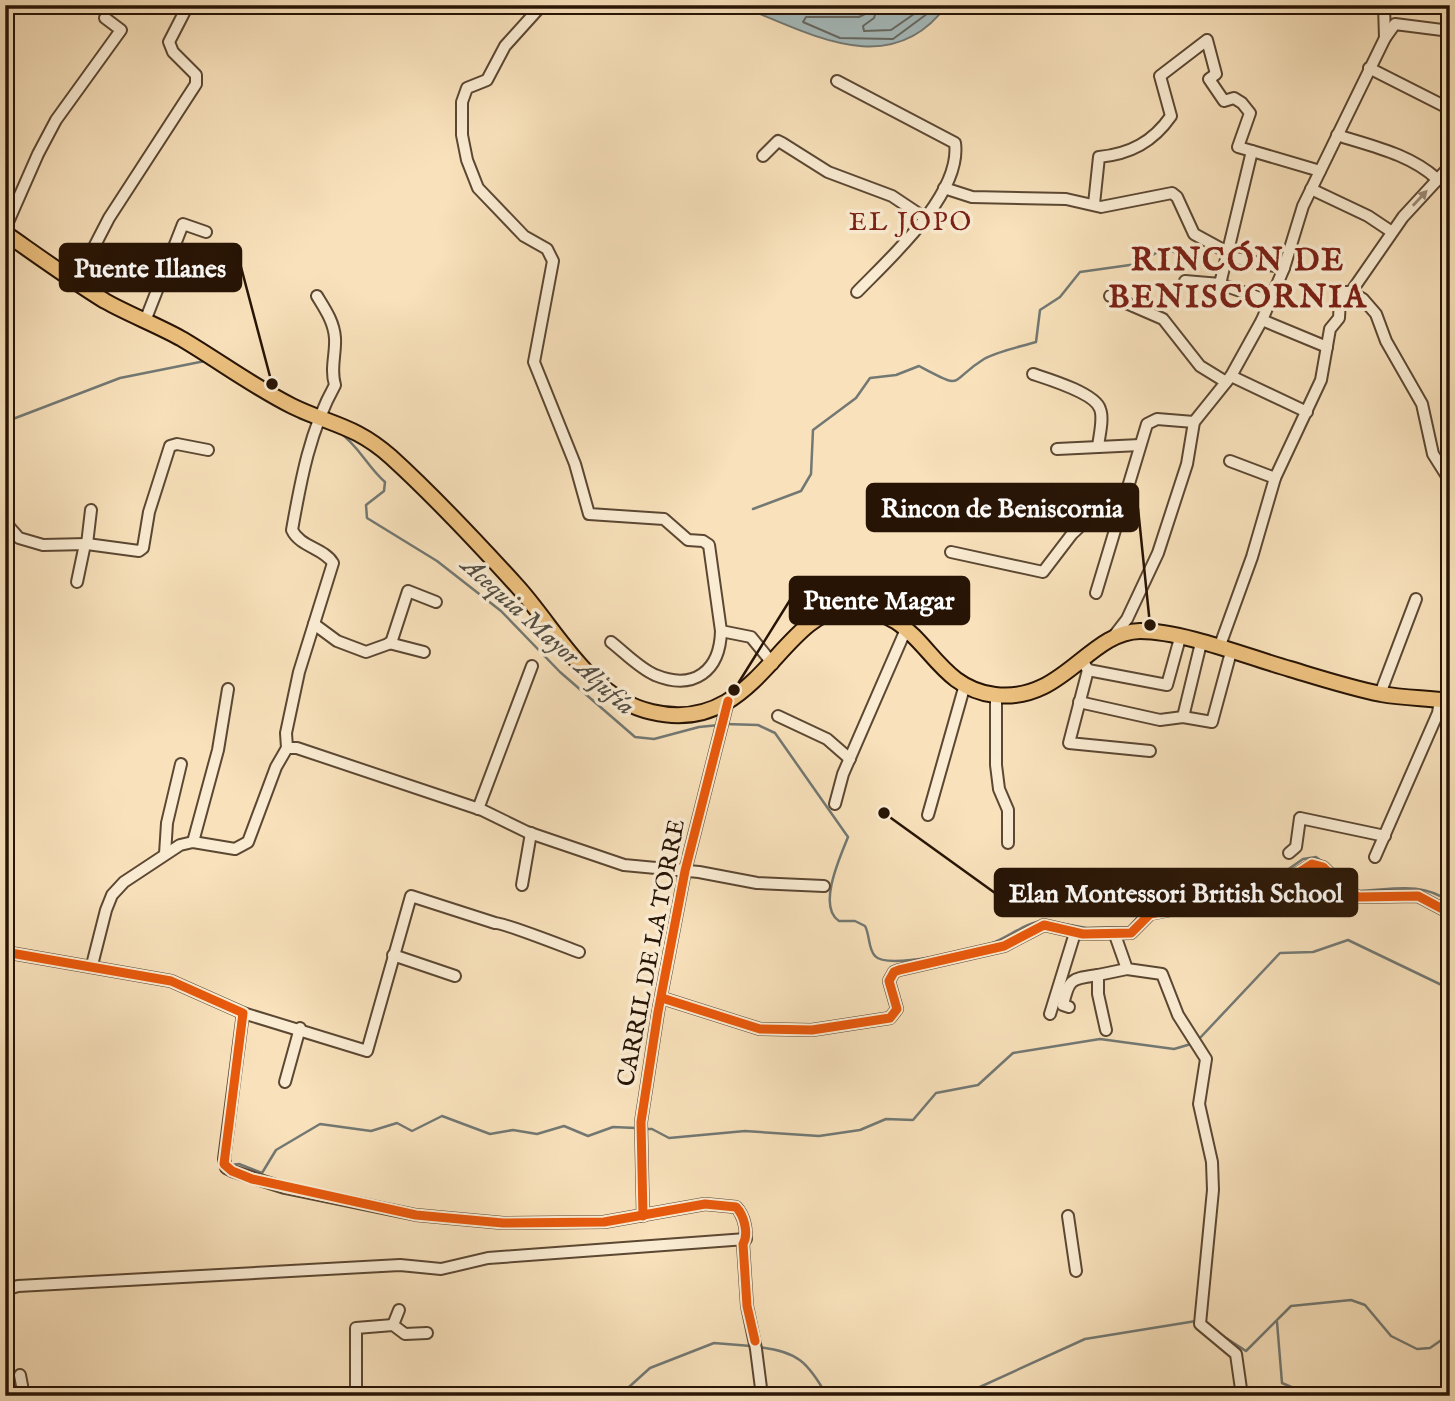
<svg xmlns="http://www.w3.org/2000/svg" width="1455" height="1401" font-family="'IM FELL English',serif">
<rect width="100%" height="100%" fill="#f8e1bb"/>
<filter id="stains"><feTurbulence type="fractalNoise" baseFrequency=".00286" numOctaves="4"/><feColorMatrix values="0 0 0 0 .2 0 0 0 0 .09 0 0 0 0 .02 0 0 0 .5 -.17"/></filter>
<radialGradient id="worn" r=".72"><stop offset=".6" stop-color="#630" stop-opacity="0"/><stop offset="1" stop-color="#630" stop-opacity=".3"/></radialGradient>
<path fill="#a4babc" stroke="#727873" stroke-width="2" d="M738 5H795L807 10H857L870 5H947C890 83 808 32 738 5Z"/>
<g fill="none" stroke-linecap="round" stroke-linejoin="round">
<g stroke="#666760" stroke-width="2">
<path d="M869 5 867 13 859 17H806L803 22 840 38 893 39 939 5"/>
<path d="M878 5 874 18 863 26 864 31 891 30 927 5"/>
</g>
<g stroke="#727873" stroke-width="2.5">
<path d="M299 418 313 423"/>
<path d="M5 422 120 378 205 361"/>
<path d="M339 432C358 445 367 466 385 482L384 491 366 505 367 518 437 561 501 611 560 672 635 737 654 739 699 727 719 725"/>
<path d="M753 509 801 491 811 474 813 430 856 398 870 378 896 375 919 366C966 391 947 382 984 359 998 351 1020 347 1036 342L1040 310 1060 297 1080 272 1137 264 1163 249 1196 258"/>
<path d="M725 724 758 725 775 733 848 837C840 857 817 907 839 921H855L865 926C870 935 868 949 875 956 887 970 972 950 990 944 1008 938 1027 921 1045 921"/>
<path d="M1334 871 1359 891C1392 890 1421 881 1450 902"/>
<path d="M1058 923 1087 928 1129 927 1145 909 1235 888 1263 887 1303 859 1316 857 1324 863"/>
<path d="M1199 1039 1280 953 1313 952 1348 940 1450 989"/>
<path d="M643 1129H652L669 1138 745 1131 819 1136 860 1130 886 1119 913 1120 936 1093 978 1085 1013 1053 1100 1039 1174 1049 1191 1044"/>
<path d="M231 1165 239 1164 262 1173 276 1150 320 1124 371 1131 397 1123 412 1131 442 1116 490 1134 513 1130 537 1134 564 1126 588 1136 613 1127 636 1128"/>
<path d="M1277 1322 1282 1383 1312 1396"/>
<path d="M1223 1336 1246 1351 1291 1306 1351 1300 1365 1305 1391 1336 1417 1349 1430 1348 1450 1334"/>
<path d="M758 1347C797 1351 808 1362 827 1396"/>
<path d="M619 1396 650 1368 714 1343 751 1346"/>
<path d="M960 1396 1085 1339 1196 1321"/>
<path d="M1326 1396 1344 1392 1353 1396"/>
</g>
<defs>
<g id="minor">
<path d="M542 5 505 46 487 80 467 88 462 102V135L467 160 478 188 524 236 547 249 553 261 534 362 575 464 589 514 664 519 688 540 703 541 709 545 721 631 751 637 773 664"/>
<path d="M1384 5 1385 38"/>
<path d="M1369 68 1450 109"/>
<path d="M837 81 955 143C962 194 889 259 857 292"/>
<path d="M1337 135C1371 146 1410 154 1437 179"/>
<path d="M1252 151 1320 171"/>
<path d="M763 156 778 141 782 143 828 172 892 196 925 218"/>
<path d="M944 188 972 197 1066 199 1101 207 1172 193 1177 197 1194 234 1227 252"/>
<path d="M1311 189 1368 216 1392 232"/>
<path d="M1094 204 1099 157C1130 154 1153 142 1171 116L1160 76 1207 40 1216 74 1209 79 1224 101 1234 98 1242 103 1250 113 1238 147 1252 151 1220 284 1185 281"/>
<path d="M5 229 38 154 56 120 121 30 105 18"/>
<path d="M1226 256 1284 268"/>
<path d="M76 282 109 218 196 84V75L173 52 169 42 188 5"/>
<path d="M1220 284 1269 301"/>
<path d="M1351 292 1403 217 1450 166"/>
<path d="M1110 296 1163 319 1200 366 1226 382"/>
<path d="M1262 320 1327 347"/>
<path d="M145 321 183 224 206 232"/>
<path d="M1033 374C1048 379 1095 393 1100 409 1104 419 1099 436 1098 447"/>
<path d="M1231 376 1307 412"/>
<path d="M1057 449 1140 445"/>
<path d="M1230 461 1275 478"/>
<path d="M5 522 19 538 43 545 87 544 139 551 143 548 149 512 170 446 177 444 208 450"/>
<path d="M87 544 91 510"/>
<path d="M951 552 1043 572 1072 534 1088 519 1118 523"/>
<path d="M77 582 85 544"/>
<path d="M1096 593 1147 424 1157 419 1194 422"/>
<path d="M314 624 337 641 366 652 391 643 408 591 436 602"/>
<path d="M1113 637 1127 619 1158 553 1187 464 1194 422 1231 376 1262 320 1284 268 1303 206 1385 38 1395 24 1450 31"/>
<path d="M611 642C624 652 639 668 655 675 694 691 720 671 721 631"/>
<path d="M389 643 424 652"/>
<path d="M1219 648 1252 557 1275 478 1321 380 1330 329 1339 318 1340 299 1345 292H1351L1363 299 1376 314 1386 341 1422 404 1433 454 1450 481"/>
<path d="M1083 662 1088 670 1069 743 1150 751"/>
<path d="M1088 670 1167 685 1180 638"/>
<path d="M1380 694 1416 599"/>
<path d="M996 695V765L999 789 1008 810V843"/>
<path d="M1079 702 1160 720 1183 717 1212 722 1231 652"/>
<path d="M778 716 827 739 850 759"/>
<path d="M1183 717 1201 643"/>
<path d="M287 748H297L482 810 527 832 624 865 699 872 757 883 824 886"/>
<path d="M835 804 843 774 907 627"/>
<path d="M478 809 532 666"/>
<path d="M928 815 964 688"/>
<path d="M193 842 218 750 228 689"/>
<path d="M1289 853 1296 847 1300 818 1385 836"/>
<path d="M165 854 167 823 181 764"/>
<path d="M1375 857 1438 713 1440 700"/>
<path d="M522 885 531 833"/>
<path d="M1115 935 1127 969 1162 974 1178 1015 1206 1059 1199 1104 1212 1162 1213 1190 1200 1324 1236 1354 1242 1396"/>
<path d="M5 952 171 981 243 1013 367 1051 411 896 495 923C502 922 565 947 579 952"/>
<path d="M393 955 455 976"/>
<path d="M92 965 106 910 112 895 124 882 180 845 193 842 235 849 248 842 276 767 287 748 286 733 299 672 333 563C324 548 300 547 292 530 301 479 310 430 335 385 330 369 336 354 335 338 334 322 325 309 317 296"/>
<path d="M662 998 760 1029 812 1030 890 1018 897 1009 889 981 894 972 899 970 1004 946 1044 925 1083 934 1131 933 1150 914 1222 900 1262 897 1312 864 1323 867 1348 892 1359 897 1418 896 1450 913"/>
<path d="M1069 1007 1063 1005C1069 978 1071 979 1098 975"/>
<path d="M243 1013 224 1159 226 1168 232 1171 285 1188 416 1215 503 1223 604 1222 705 1204 736 1207C744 1215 749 1234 743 1244L747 1306 756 1349 762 1396"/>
<path d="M1050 1014 1075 933"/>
<path d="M1106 1030 1098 994V975L1127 969"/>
<path d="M285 1082 300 1028"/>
<path d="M643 1216 641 1122 658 1012 685 871 728 701"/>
<path d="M1068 1216 1076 1271"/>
<path d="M5 1290 18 1286 400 1265 441 1269 488 1258 746 1239"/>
<path d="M393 1325 399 1310"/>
<path d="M20 1375 24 1396"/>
<path d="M356 1396V1328L393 1325 405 1334 427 1333"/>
</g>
<path id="major" d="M5 233C38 256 71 280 105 301 130 315 157 325 182 339 219 361 254 387 292 406 331 425 355 425 391 457 435 497 476 541 517 586 557 630 589 698 652 712 757 737 780 611 847 609 926 606 926 687 995 695 1063 703 1088 632 1140 631 1183 631 1248 657 1290 669 1320 678 1351 688 1381 694 1404 698 1427 698 1450 701"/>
</defs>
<use href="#minor" stroke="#5b4732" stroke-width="14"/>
<use href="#major" stroke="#271405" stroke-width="18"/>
<use href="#minor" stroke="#faecd3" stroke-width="10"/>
<use href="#major" stroke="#ecc07e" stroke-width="14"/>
<defs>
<g id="cycleway">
<path d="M5 952 171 981 243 1013 224 1164 232 1171 252 1179 416 1215 503 1223 604 1222 705 1204 736 1207C744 1215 749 1234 743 1244L747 1306 755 1341"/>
<path d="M662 998 760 1029 812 1030 890 1018 897 1009 889 981 894 972 899 970 1004 946 1044 925 1083 934 1131 933 1150 914 1222 900 1262 897 1312 864 1323 867 1348 892 1359 897 1418 896 1450 913"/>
<path d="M643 1216 641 1122 658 1012 685 871 728 701"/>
</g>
</defs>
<use href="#cycleway" stroke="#faecd3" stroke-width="13"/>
<use href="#cycleway" stroke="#e8590c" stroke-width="9"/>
</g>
<defs><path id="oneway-solid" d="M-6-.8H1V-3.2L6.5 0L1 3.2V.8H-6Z" transform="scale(1.75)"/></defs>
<use fill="#9b8b76" href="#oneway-solid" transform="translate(1420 198) rotate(-47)"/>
<g text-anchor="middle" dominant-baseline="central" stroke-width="7" stroke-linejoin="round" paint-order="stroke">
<g font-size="24" fill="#271405" stroke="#faecd3">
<text transform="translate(652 953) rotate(-79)">CARRIL DE LA TORRE</text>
</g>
<g font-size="26" letter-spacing="2" fill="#7a1f14" stroke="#faecd3">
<text x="911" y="222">EL JOPO</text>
</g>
<g font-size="26" font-style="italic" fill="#534e45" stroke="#faecd3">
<text transform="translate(548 636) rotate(42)">Acequia Mayor Aljufía</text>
</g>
<g font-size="32" font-weight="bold" letter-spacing="2" fill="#7a1f14" stroke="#faecd3">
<text x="1238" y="261">RINCÓN DE<tspan x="1238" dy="37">BENISCORNIA</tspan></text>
</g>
</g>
<path fill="none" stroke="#271405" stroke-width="2.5" d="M272 384L241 267M1150 625L1138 508M734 690L790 600M884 813L995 893"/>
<g fill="#271405" stroke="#faecd3" stroke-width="2.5">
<circle cx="272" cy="384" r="7"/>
<circle cx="1150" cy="625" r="7"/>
<circle cx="734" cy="690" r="7"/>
<circle cx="884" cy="813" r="7"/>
</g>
<g fill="#271405" stroke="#271405" stroke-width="2.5">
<rect x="60" y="244" width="181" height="47" rx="7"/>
<rect x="867" y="484" width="271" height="47" rx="7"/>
<rect x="790" y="577" width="179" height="47" rx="7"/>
<rect x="995" y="869" width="362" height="47" rx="7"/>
</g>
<g font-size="26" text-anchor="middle" font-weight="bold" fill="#fff">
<text x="150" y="277">Puente Illanes</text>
<text x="1002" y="517">Rincon de Beniscornia</text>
<text x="879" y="609">Puente Magar</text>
<text x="1176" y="902">Elan Montessori British School</text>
</g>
<rect width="1455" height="1401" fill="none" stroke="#f8e1bb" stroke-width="28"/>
<rect x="7" y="7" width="1441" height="1387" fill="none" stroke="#271405" stroke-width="3.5"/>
<rect x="14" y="14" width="1427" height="1373" fill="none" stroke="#271405" stroke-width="2"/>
<rect width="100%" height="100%" filter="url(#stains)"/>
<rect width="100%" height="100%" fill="url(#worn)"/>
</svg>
